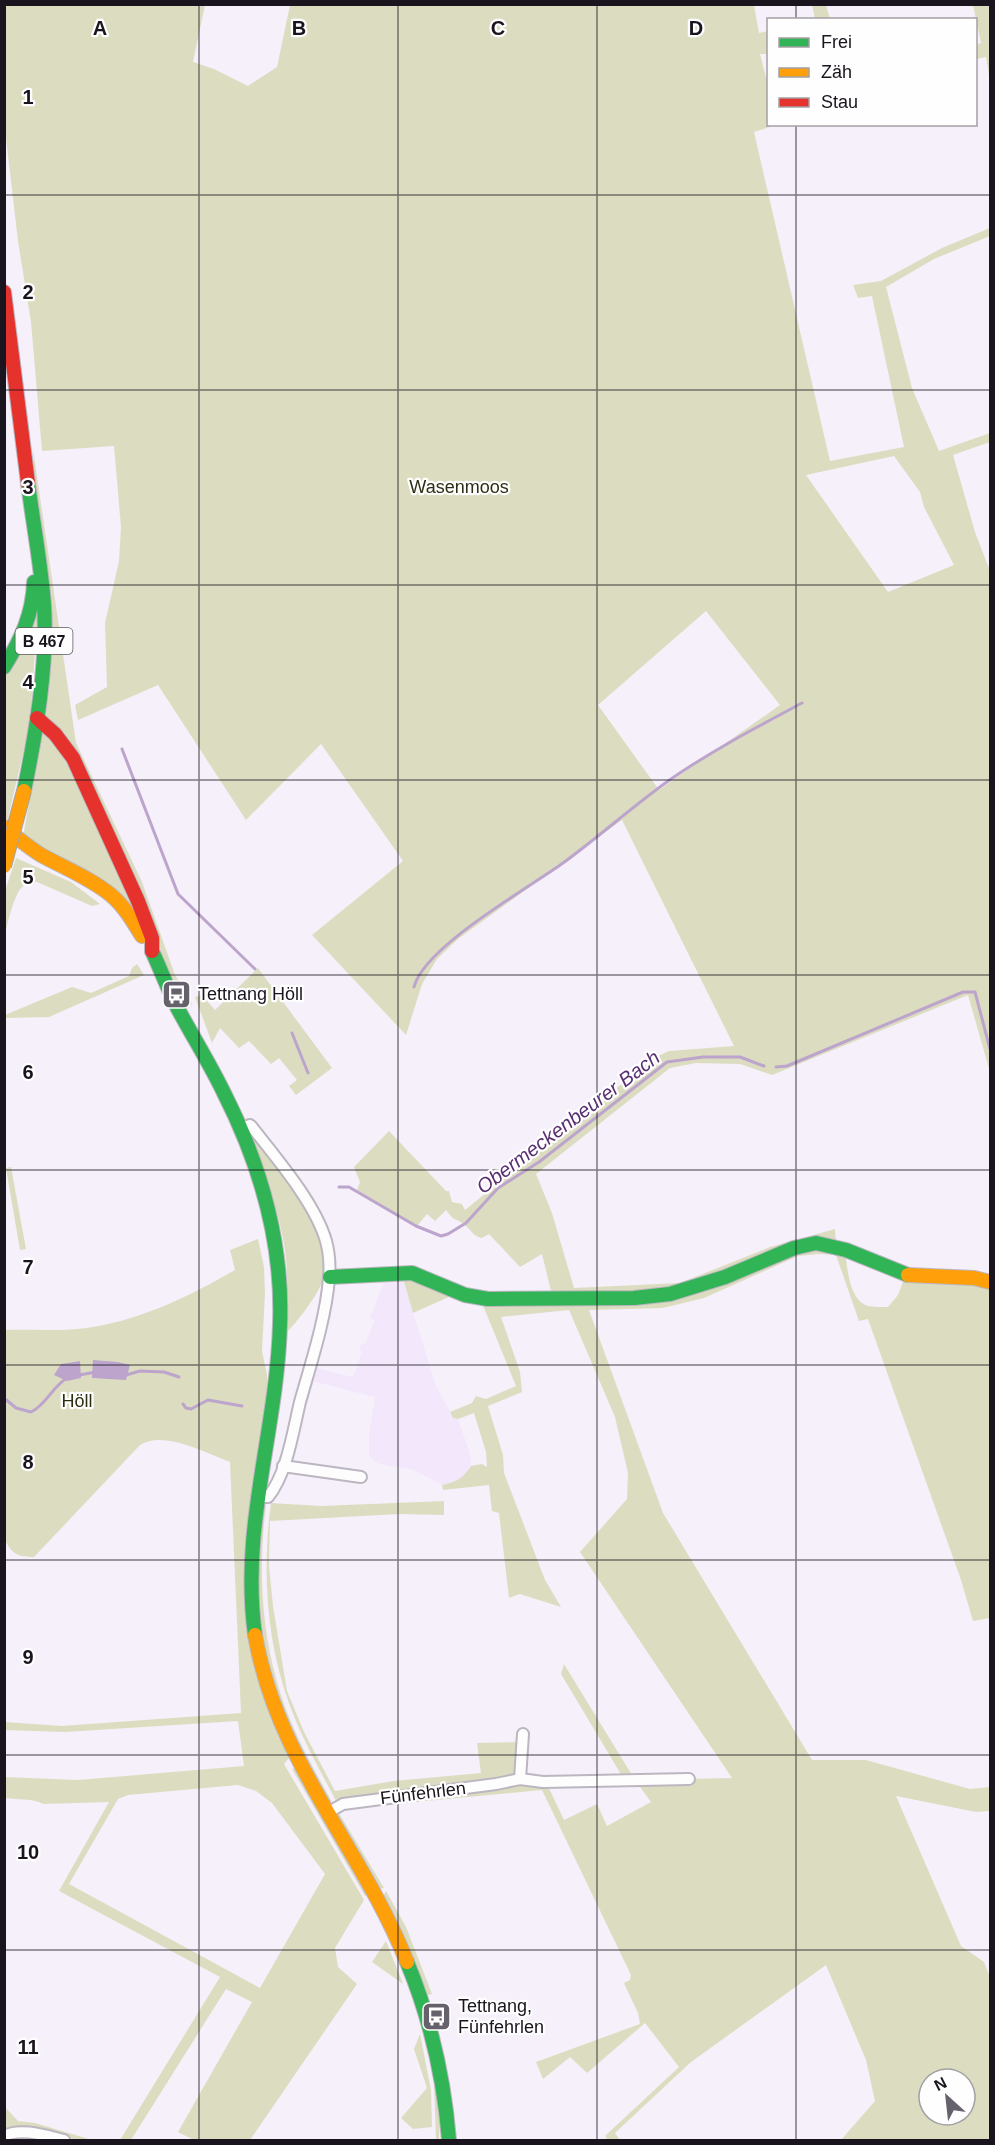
<svg xmlns="http://www.w3.org/2000/svg" width="995" height="2145" font-family="Arial,sans-serif">
<rect width="100%" height="100%" fill="#f5f0fa"/>
<path fill="#f3e7fc" d="M382 1274H401L436 1386 453 1417 458 1419 470 1454 471 1466 464 1477 454 1483 442 1485 414 1470 379 1464 369 1456V1435L375 1397 308 1380 311 1367 353 1377 362 1352 359 1350 362 1343 365 1344 375 1320 370 1318 383 1285Z"/>
<g fill="#dcddc0" fill-rule="evenodd">
<path d="M4 5H205L193 62 214 69 248 86 277 67 290 5H754L759 33 768 31V54H760L768 85V124L776 125 754 132 830 461 904 447 872 296 858 298 853 285 881 281 942 248 990 228V236L934 259 886 287 912 388 939 451 990 433V442L953 455 975 532 990 571V1072L968 995 772 1075 740 1064 696 1063 670 1068 536 1174 552 1213 574 1288 680 1283 770 1247 835 1229 836 1242 678 1289 552 1295 542 1254 520 1267 489 1234 482 1238C473 1236 473 1232 466 1226 457 1218 454 1222 446 1210L435 1221 427 1214 417 1226 357 1190 360 1182 354 1167 389 1131 446 1191H449L452 1202 462 1204 465 1210 654 1058 669 1051 734 1046 622 820 458 939 437 959 422 984 406 1035 312 935 403 861 321 744 246 820 158 685 78 720 75 705 107 687 105 623 119 561 121 527 114 446 42 451 31 322 18 241 5 130ZM894 456 920 492 924 507 954 565 888 592 806 475ZM706 611 780 705 659 790 598 705Z"/>
<path d="M812 5H826L830 19H815Z"/>
<path d="M973 5H990V81L986 57 976 59V45L981 43Z"/>
<path d="M33 449 76 743 142 882 175 975 191 1001 192 1006 170 974 134 882 44 714Z"/>
<path d="M38 606 30 724 7 822 4 820V673Z"/>
<path d="M42 727 56 741 135 908 23 837Z"/>
<path d="M16 858 71 882 100 904 92 906 37 882C32 883 27 883 23 886 14 894 8 922 5 934V891Z"/>
<path d="M137 964 144 975 49 1017 5 1018V1015L72 987 91 993 129 976 132 968Z"/>
<path d="M258 968 332 1068 296 1095 289 1086 297 1080 279 1058 271 1064 249 1041 239 1048 220 1028 212 1043 195 997 202 995 215 1010Z"/>
<path d="M252 1136 260 1142C280 1170 336 1241 324 1277 319 1294 300 1318 288 1331 287 1300 289 1268 283 1238 276 1203 263 1169 252 1136Z"/>
<path d="M11 1167 26 1249 20 1250 6 1168Z"/>
<path d="M258 1239 264 1267 265 1293 262 1351 267 1375V1411L245 1585 289 1758 284 1764 364 1900 335 1948 338 1967 357 1984 250 2140H194L178 2132 252 2002 226 1989 131 2140H120L220 1977 59 1891 109 1802 43 1804C32 1798 18 1800 5 1798L4 1777 78 1780 244 1766 238 1721 65 1732 5 1730V1722L62 1726 241 1713 230 1462C205 1453 165 1430 140 1445L34 1557C18 1557 12 1554 5 1540L4 1330C34 1329 64 1332 93 1327 145 1318 190 1296 235 1270L230 1250ZM238 1785 256 1791 272 1803 325 1874 260 1988 69 1884 118 1799 128 1795Z"/>
<path d="M801 1249 845 1253C848 1270 849 1300 868 1306 874 1307 882 1307 888 1307L898 1295 904 1279 990 1286V1507H989L990 1515V1618L973 1621 961 1580 868 1319 859 1321 836 1255 820 1254 798 1256 704 1298 663 1308 589 1310 663 1513 812 1760H866L970 1789 990 1787V1811L976 1812 896 1796 961 1946 984 1962 990 1977V2140H841L875 2101 866 2060 826 1965 691 2062 615 2133 620 2140H608L605 2136 679 2067 645 2023 587 2073 570 2057 543 2079 536 2062 640 2024 638 2013 624 1983 630 1980 631 1975 542 1790 341 1809 338 1801H336C320 1770 302 1739 290 1706 266 1641 262 1572 271 1503L321 1506 444 1501V1515L399 1514 270 1521 269 1566 273 1606 287 1691 304 1732 335 1791 394 1781 481 1773 477 1743 523 1742 520 1779 546 1782 564 1820 597 1804 607 1826 651 1802 635 1780 625 1781 561 1674 564 1664 635 1780 732 1778 580 1552 627 1499 628 1473 615 1417 569 1310 501 1317 520 1372 522 1392 488 1406 503 1455 504 1473 545 1580 561 1607 520 1594 509 1598 499 1513 492 1511 489 1485 443 1490 442 1485C457 1482 463 1478 471 1466L482 1464 487 1467 486 1452 474 1413 458 1419 453 1418 450 1412 472 1403 476 1396 486 1399 516 1386 482 1303 649 1301ZM929 2079H965V2115H929Z"/>
<path d="M402 1275 451 1296 413 1313Z"/>
<path d="M266 1504C257 1579 262 1654 292 1724 303 1751 318 1776 332 1802L327 1801C317 1783 305 1764 296 1745 270 1691 255 1629 256 1570 256 1550 259 1530 261 1510Z"/>
<path d="M295 1768 369 1893 365 1896 292 1769Z"/>
<path d="M337 1810 384 1888 380 1889 334 1813Z"/>
<path d="M386 1891 406 1927 432 1994 428 1995 404 1937 383 1896Z"/>
<path d="M386 1941 403 1984 372 1962Z"/>
<path d="M420 2034 431 2090 432 2127 413 2129 401 2118 427 2088 414 2049Z"/>
<path d="M434 2083H437L440 2104 439 2140H436Z"/>
<path d="M4 2106 18 2121 35 2123 92 2140H78L44 2133 5 2130Z"/>
</g>
<g fill="#bca4cc">
<path d="M93 1360 118 1362 130 1365 126 1380 92 1378Z"/>
<path d="M80 1361 81 1378 67 1381 54 1375 61 1364Z"/>
</g>
<g fill="none" stroke-linecap="round" stroke-linejoin="round">
<g stroke="#bca4cc" stroke-width="3">
<path d="M122 749 178 894 255 969"/>
<path d="M414 987C424 947 527 889 563 863 600 836 634 805 671 779 713 750 757 727 802 703"/>
<path d="M292 1033 308 1073"/>
<path d="M776 1067 787 1066 963 992H975L990 1049"/>
<path d="M339 1187H349L416 1226 441 1236 448 1234 466 1223 498 1188 539 1162 667 1062 703 1057H740L764 1066"/>
<path d="M79 1375 96 1372"/>
<path d="M126 1375 140 1371 164 1372 179 1377"/>
<path d="M4 1398 16 1408 31 1412C46 1405 52 1387 67 1378"/>
<path d="M183 1404 186 1408 191 1409 208 1400 242 1406"/>
</g>
<defs>
<g id="street">
<path d="M241 1128 250 1125 252 1127C277 1159 315 1203 326 1241 329 1252 330 1267 329 1278 326 1318 311 1363 300 1402 293 1431 287 1474 268 1497H257"/>
<path d="M283 1466 361 1477"/>
<path d="M520 1779 523 1734"/>
<path d="M327 1813 343 1804 496 1784 520 1779 543 1782 689 1779"/>
<path d="M4 2136C21 2127 47 2136 64 2140"/>
</g>
<g id="fast">
<path d="M4 667C21 640 33 614 34 582"/>
<path d="M24 791C36 733 48 664 44 605 41 564 33 523 28 483"/>
<path d="M152 951C161 970 168 990 178 1009 193 1037 210 1064 224 1093 260 1164 283 1244 280 1324 277 1432 240 1526 255 1635"/>
<path d="M330 1277 412 1273 465 1295 488 1299 634 1298 670 1294 725 1277 794 1248 816 1243 846 1250 908 1275"/>
<path d="M407 1962C431 2020 444 2078 449 2140"/>
</g>
<g id="slow">
<path d="M4 827C16 837 28 847 41 855 65 868 90 878 111 895 124 906 133 921 142 936"/>
<path d="M908 1275 974 1278 990 1282"/>
<path d="M255 1635C277 1762 361 1847 407 1962"/>
</g>
<g id="jam">
<path d="M4 292 28 483"/>
<path d="M37 718 55 734 73 758 138 901 152 938V951"/>
</g>
</defs>
<use href="#street" stroke="#bbb6c0" stroke-width="14"/>
<use href="#fast" stroke="#bbb6c0" stroke-width="16"/>
<use href="#slow" stroke="#bbb6c0" stroke-width="16"/>
<use href="#jam" stroke="#bbb6c0" stroke-width="16"/>
<use href="#street" stroke="#fefdfe" stroke-width="10"/>
<use href="#fast" stroke="#30b455" stroke-width="14"/>
<use href="#slow" stroke="#ff9f0a" stroke-width="14"/>
<use href="#jam" stroke="#e5322d" stroke-width="14"/>
<defs>
<path id="slow-bridge" d="M4 866 24 791"/>
</defs>
<use href="#slow-bridge" stroke="#a6a59d" stroke-width="16" stroke-linecap="butt"/>
<use href="#slow-bridge" stroke="#ff9f0a" stroke-width="14"/>
</g>
<path fill="none" stroke="#1a141e" stroke-width="1.5" stroke-opacity="0.55" d="M199 4V2140M398 4V2140M597 4V2140M796 4V20M796 124V2140M4 195H990M4 390H990M4 585H990M4 780H990M4 975H990M4 1170H990M4 1365H990M4 1560H990M4 1755H990M4 1950H990"/>
<defs>
<symbol id="bus-square" viewBox="-11 -11 22 22"><rect x="-9" y="-9" width="18" height="18" rx="4" fill="#67616b" stroke="#fefefe"/><path d="M-5-6H5V4H4V6H2V4H-2V6H-4V4H-5ZM-3.5-4V0h7V-4ZM-3.5 1.2v1.5H-2V1.2ZM2 1.2v1.5H3.5V1.2Z" fill="#fff"/></symbol>
</defs>
<g fill-rule="evenodd">
<use href="#bus-square" x="160" y="978" width="33" height="33"/>
<use href="#bus-square" x="420" y="2000" width="33" height="33"/>
</g>
<g text-anchor="middle" dominant-baseline="central" stroke-width="4.5" stroke-linejoin="round" paint-order="stroke">
<rect fill="#fefefe" stroke="#5e5a61" stroke-width="1.5" x="15.5" y="628" width="57" height="26" rx="4.5"/>
<g font-size="16" font-weight="bold" fill="#1a141e">
<text x="44" y="641">B 467</text>
</g>
<g font-size="18" fill="#2d2f12" stroke="#fefefe">
<text x="459" y="487">Wasenmoos</text>
<text x="77" y="1401">Höll</text>
</g>
<g font-size="18" fill="#1a141e" stroke="#fefefe" text-anchor="start">
<text x="198" y="994">Tettnang Höll</text>
<text x="458" y="2006">Tettnang,<tspan x="458" dy="21">Fünfehrlen</tspan></text>
</g>
<g font-size="18" fill="#1a141e" stroke="#fefefe">
<text transform="translate(423 1793) rotate(-7)">Fünfehrlen</text>
</g>
<g font-size="20" font-style="italic" fill="#592f72" stroke="#fefefe">
<text transform="translate(568 1122) rotate(-37)">Obermeckenbeurer Bach</text>
</g>
</g>
<g font-size="20" text-anchor="middle" font-weight="bold" fill="#1a141e" stroke="#fefefe" stroke-width="4.5" stroke-linejoin="round" paint-order="stroke">
<text x="100" y="35">A</text>
<text x="299" y="35">B</text>
<text x="498" y="35">C</text>
<text x="696" y="35">D</text>
<text x="28" y="104">1</text>
<text x="28" y="299">2</text>
<text x="28" y="494">3</text>
<text x="28" y="689">4</text>
<text x="28" y="884">5</text>
<text x="28" y="1079">6</text>
<text x="28" y="1274">7</text>
<text x="28" y="1469">8</text>
<text x="28" y="1664">9</text>
<text x="28" y="1859">10</text>
<text x="28" y="2054">11</text>
</g>
<rect width="995" height="2145" fill="none" stroke="#1a141e" stroke-width="12"/>
<rect x="767" y="18" width="210" height="108" fill="#fefefe" stroke="#a3a0a4" stroke-width="1.5"/>
<rect x="779" y="38" width="30" height="9" fill="#30b455" stroke="#a3a0a4" stroke-width="1.5"/>
<text x="821" y="48" font-size="18" fill="#1a141e">Frei</text>
<rect x="779" y="68" width="30" height="9" fill="#ff9f0a" stroke="#a3a0a4" stroke-width="1.5"/>
<text x="821" y="78" font-size="18" fill="#1a141e">Zäh</text>
<rect x="779" y="98" width="30" height="9" fill="#e5322d" stroke="#a3a0a4" stroke-width="1.5"/>
<text x="821" y="108" font-size="18" fill="#1a141e">Stau</text>
<g transform="translate(947 2097) rotate(333)"><circle r="28" fill="#fefefe" stroke="#a3a0a4" stroke-width="1.5"/>
<path d="M0-4.5L10 22L0 15L-10 22Z" fill="#67616b"/>
<text y="-9" font-size="16" font-weight="bold" text-anchor="middle" fill="#1a141e">N</text>
</g>
</svg>
